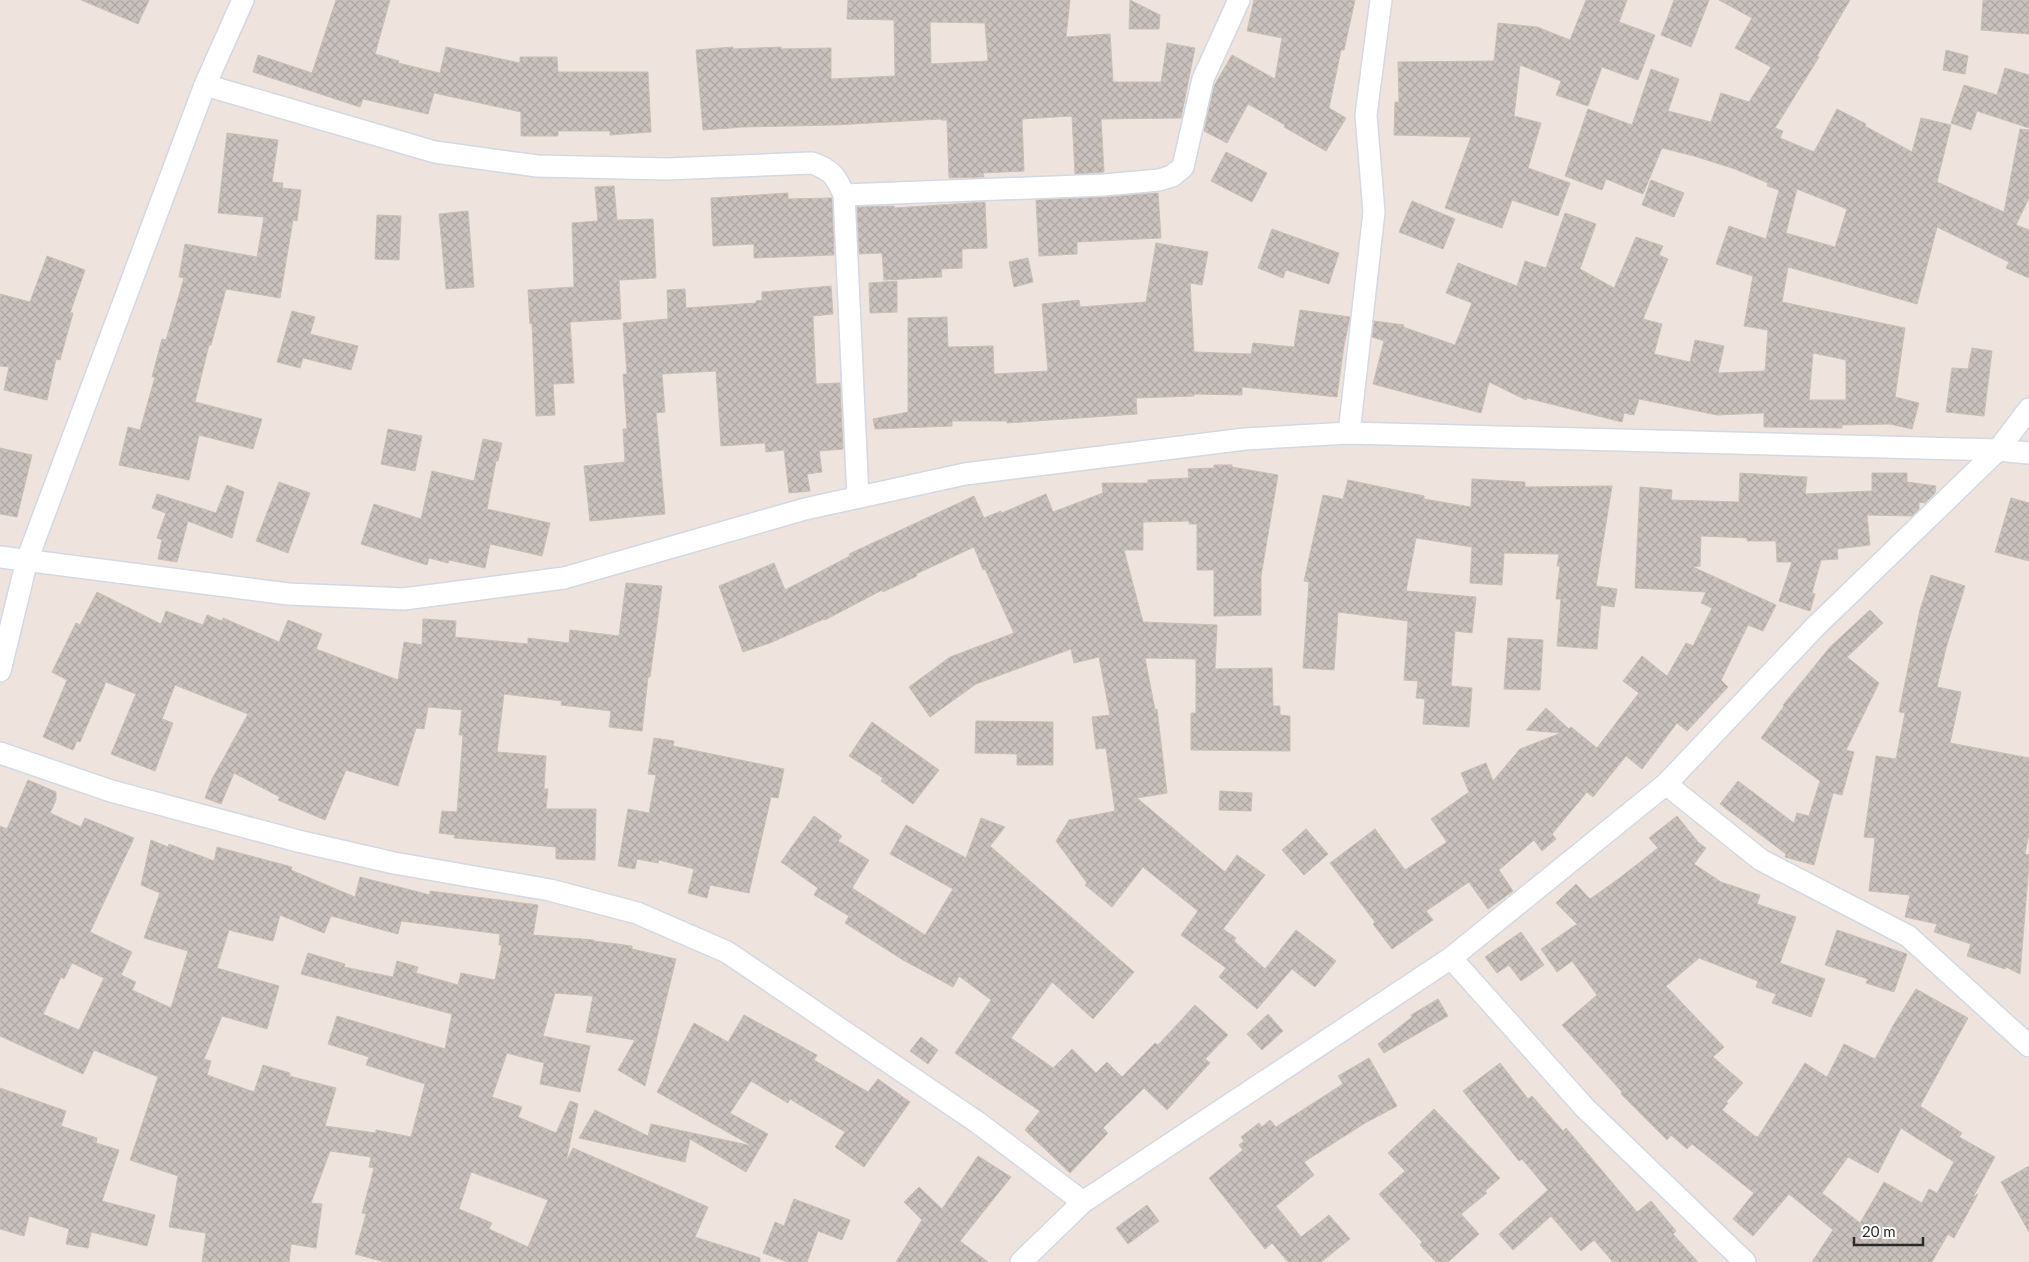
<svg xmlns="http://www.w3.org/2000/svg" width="2029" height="1262" font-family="Lato,sans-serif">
<defs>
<pattern id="building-cross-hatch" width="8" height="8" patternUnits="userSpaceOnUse" patternTransform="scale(1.25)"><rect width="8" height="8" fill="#c9c1bc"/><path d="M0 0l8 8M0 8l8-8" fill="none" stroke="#ada6a2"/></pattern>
</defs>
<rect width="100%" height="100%" fill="#eee4dd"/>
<g fill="url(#building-cross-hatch)" stroke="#c9bfb6" fill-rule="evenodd">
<path d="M81 0H149L138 24Z"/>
<path d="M336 0H390L375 54 399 61 398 63 440 73 446 47 520 63V57H557L558 72H648L651 132 610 135V131H558V136H521V112L434 93 428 114 363 99 360 107 253 72 258 55 312 73Z"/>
<path d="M848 0H1070L1066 37 1110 34 1113 82H1161L1167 43 1195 48 1181 118 1101 119 1104 172 1075 174 1072 116 1022 119 1024 171 983 173 984 177 949 178 947 120H941V119L835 125 743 127 703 130 696 50 733 47V49L781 47V49L831 48V79L895 76 894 20 847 19ZM930 22 985 23 988 61 931 64Z"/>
<path d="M1130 0 1160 15 1159 29H1129Z"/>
<path d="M1254 0H1355L1344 50H1341L1329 108 1346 118 1326 151 1284 127 1285 125 1248 104 1227 143 1204 131 1214 86 1232 55 1275 79 1282 38 1247 31Z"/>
<path d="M1586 0H1627L1619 22 1655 35 1638 80 1602 67 1588 106 1556 95 1561 81 1520 65 1514 116 1541 123 1528 168 1570 183 1558 216 1512 200 1502 228 1445 208 1471 137 1394 135 1395 102H1399L1398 62 1494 61 1498 23 1537 27 1570 40Z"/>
<path d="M1674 0H1709L1691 47 1661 35Z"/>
<path d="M1719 0H1850L1817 56 1819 57 1775 128 1783 131 1780 138 1814 152 1837 109 1866 124 1865 126 1912 152 1921 118 1951 125 1937 182 2004 212 2020 129 2029 130V198L2016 225 2029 230V278L2006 268 2009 262 1937 227 1917 304 1788 267 1782 302 1905 328 1895 397 1919 403 1912 429 1890 424 1842 425V428L1764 427V413L1717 415 1639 399 1634 415 1624 413 1622 422 1527 398 1526 400 1489 382 1481 413 1373 384 1384 341 1372 337 1374 321 1404 325 1403 327 1455 345 1472 303 1446 293 1458 263 1517 286 1525 261 1546 268 1565 213 1596 224 1580 269 1614 288 1636 237 1663 246 1659 255 1668 259 1643 319 1662 324 1654 354 1690 362 1695 340 1724 346 1718 373 1765 371 1768 330 1744 326 1753 276 1716 264 1729 226 1766 239 1779 190 1767 186 1768 183 1735 169 1694 156 1662 148 1643 194 1606 179 1602 190 1565 176 1588 109 1632 125 1651 69 1679 79 1668 111 1711 122 1721 93 1749 102 1771 67 1735 48 1752 18ZM1797 189 1847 209 1835 247 1786 233ZM1813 353 1846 360V400H1809Z"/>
<path d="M1983 0H2029V34L1981 30Z"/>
<path d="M1946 50 1968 56 1965 74 1943 70Z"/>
<path d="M2005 68 2029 75V128L1977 111 1971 130 1951 123 1964 85 1997 95Z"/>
<path d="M227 133 278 140 272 182 283 183 282 188 301 190 297 221 293 220 280 298 226 289 211 345H209L195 402 262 419 253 449 199 435 189 480 119 465 128 427 140 430 155 377H152L162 339 166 340 184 278 179 277 185 244 257 257 264 217 218 213Z"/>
<path d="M1226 152 1267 173 1252 202 1211 181Z"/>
<path d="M1651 180 1684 193 1674 217 1642 205Z"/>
<path d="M614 186 617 220 653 219 656 278 619 280 621 319 570 322 574 383 553 384 555 415 536 416 532 323 530 324 528 290 574 287 572 223 598 221 595 187Z"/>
<path d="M788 193V199L832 198 834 255 754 258V244L713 246 711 198Z"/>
<path d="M1158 193 1161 238 1077 242V254L1039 256 1036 200 1105 197Z"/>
<path d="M1412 201 1455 219 1443 249 1399 232Z"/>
<path d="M985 202 987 248 962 249V268L941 269 942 277 884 280 882 253 859 254 857 207 894 206V208Z"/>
<path d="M468 211 474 287 446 289 439 214Z"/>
<path d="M377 215 401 216 399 260 375 259Z"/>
<path d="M1272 229 1339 253 1329 284 1286 270 1283 278 1258 268Z"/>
<path d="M1156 243 1208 252 1202 285 1190 283 1194 352 1251 354 1253 343 1294 347 1300 310 1350 317 1344 345 1337 397 1242 387V395L1194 394V396L1136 398 1137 414 1007 423V421H952V426L875 429 873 419 908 412V318L947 317 948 347 993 346 994 374 1048 371 1042 304 1079 300 1080 307 1146 302Z"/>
<path d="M47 256 85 270 70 313H73L60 360 56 359 47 400 4 390 9 367 0 366V294L30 302Z"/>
<path d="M1028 258 1033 282 1014 287 1009 262Z"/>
<path d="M897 281V312L870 313 869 283Z"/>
<path d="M831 286 833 314 813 316 816 384 840 383 843 449 819 451 822 472 807 474 810 491 789 493 784 450 766 452 765 443 721 446 716 371 662 374 665 412 656 413 665 514 590 521 584 466 625 462 623 429H627L623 374H627L623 323 668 319 667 290 685 289 686 308 756 303V301L762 300V292Z"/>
<path d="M292 311 315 317 310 334 358 346 351 370 303 358 300 368 277 362Z"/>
<path d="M1972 348 1992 351 1984 416 1946 412 1952 368 1968 369Z"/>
<path d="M388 429 422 436 415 471 381 464Z"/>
<path d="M483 439 502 443 498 461H496L487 509 550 523 542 556 490 544 485 568 449 560 448 563 429 558 427 565 361 544 374 504 421 519 432 471 474 481Z"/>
<path d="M0 448 32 455 17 517 0 514Z"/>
<path d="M1214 465H1232V467L1278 475 1261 576V615L1214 616V570H1197V524H1189V521L1143 522V550H1124L1143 622 1217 625 1215 669 1272 668 1273 706H1280V715L1290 716V751L1191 750V713H1196V659L1145 658 1155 710 1157 709 1167 793 1137 798 1225 872 1237 855 1265 875 1223 929 1236 938 1234 941 1265 969 1296 930 1336 961 1315 987 1292 969 1257 1009 1219 977 1226 968 1181 935 1198 911 1143 867 1112 907 1085 885 1087 883 1056 841 1069 820 1115 811 1106 748 1096 749 1092 717 1110 715 1099 657 1074 663 1071 649 976 684 930 717 909 687 950 657 1014 633 985 569 983 570 974 547 916 574 917 576 883 592 882 590 825 620 824 619 770 643 743 652 719 586 774 563 785 590 850 556 849 554 974 496 984 518 1001 511 1002 513 1046 494 1053 512 1103 493 1102 483H1148V480L1189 478 1188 469 1214 468Z"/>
<path d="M1740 473 1807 477 1805 494 1872 491V473H1907V482L1936 486 1935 493 1925 503 1919 502V509L1912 516 1867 515 1870 545 1837 549 1838 559 1821 560 1812 593 1815 594 1810 611 1779 601 1792 562H1777L1776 541H1747V538L1701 536 1700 566 1693 567 1776 605 1763 631 1748 625 1721 680 1728 687 1687 731 1677 723 1642 769 1626 756 1593 797 1587 792 1552 834 1556 839 1542 851 1534 840 1499 870 1513 891 1488 909 1469 882 1426 911 1433 920 1392 949 1373 924 1375 922 1330 863 1375 829 1405 870 1447 842 1431 819 1469 792 1461 773 1486 763 1493 781 1520 749 1561 733 1526 730 1546 708 1569 729 1571 727 1597 748 1639 693 1623 681 1642 656 1667 676 1686 643 1693 646 1712 608 1701 603 1706 592 1635 588 1640 487 1672 490 1671 500 1739 502Z"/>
<path d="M1472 479 1525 482V487L1612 486 1596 586 1617 589 1614 607 1601 605 1597 649 1557 646 1561 599H1556L1560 566H1557L1559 554 1504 553 1502 585 1470 583 1472 547 1416 538 1406 591 1476 597 1472 633 1455 631 1451 686 1472 688 1469 727 1423 724 1425 699 1416 698 1418 681 1404 680 1408 621 1338 612 1334 670 1303 668 1309 582 1304 581 1323 495 1343 499 1348 480 1424 496V499L1471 507Z"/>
<path d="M279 482 310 493 288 553 256 541Z"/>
<path d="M227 485 244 492 232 538 188 521 177 562 158 559 162 540 157 538 166 513 152 508 157 494 216 513Z"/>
<path d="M2011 498 2029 503V561L1995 552Z"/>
<path d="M1931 575 1965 586 1946 648 1937 687 1961 692 1950 743 2029 758V833L2025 854 2029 855V864L2020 974 2006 967 2005 969 1967 956 1971 944 1934 932 1937 924 1905 917 1910 895 1869 891 1875 838 1864 837 1876 756 1896 759 1905 713 1899 712 1920 610Z"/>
<path d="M626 583 662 586 650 677H648L642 731 609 727 611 711 561 705 562 701 504 694 497 752 546 756 544 789H548L546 809H596L595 860 556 859V847L454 838 455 835 439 833 442 811 457 812 463 735H459L462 710 428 707 424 729 416 728 398 786 346 770 325 820 278 800 280 797 234 773 221 804 205 798 212 779 248 714 175 685 162 719 173 723 155 771 111 754 136 694 106 682 80 742 77 741 73 750 43 737 67 680 52 672 76 623 80 625 97 592 161 624 166 611 203 625 207 615 222 621 223 618 279 642 288 620 322 634 316 649 398 680 404 642 422 645 423 619 456 621 455 637 528 644V638L569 643 570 630 619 636Z"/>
<path d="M1870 610 1883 623 1847 657 1879 683 1846 750 1854 752 1842 795 1833 793 1814 865 1785 857 1786 854 1720 804 1738 781 1794 823 1797 813 1809 816 1820 781 1761 738 1784 706 1783 705 1830 647Z"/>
<path d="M1508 638 1543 640 1540 690 1504 689Z"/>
<path d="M976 721 1053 722V765H1017V754L975 753Z"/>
<path d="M872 722 939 770 913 804 881 781 883 778 849 756Z"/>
<path d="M654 738 674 741 673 746 784 769 778 798 771 797 749 893 710 885 707 898 688 893 694 869 659 860 658 863 637 859 635 869 618 866 628 809 649 813 656 775 648 774Z"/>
<path d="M28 780 56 792V800L50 813 81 827 85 818 134 838 90 932 132 952 121 975 136 982 132 990 171 1008 188 951 144 938 160 893 141 885 151 840 168 847 169 844 214 861 217 847 292 867 291 870 355 897 360 877 430 895V891L538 905 533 935 594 940V941L632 946V949L676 959 645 1086 618 1070 635 1040 586 1032 593 996 555 993 543 1036 590 1046 580 1092 540 1084 544 1063 507 1053 492 1097 522 1107 518 1117 556 1133 570 1101 578 1104 566 1162 573 1148 708 1207 695 1237 760 1258V1262H385L355 1254 366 1214 362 1213 374 1168 369 1167 371 1157 330 1151 311 1203 322 1204 316 1248 291 1244 289 1262H202L206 1233 169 1227 178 1176 130 1160 158 1077 94 1050 83 1074 0 1036V826L7 829ZM280 915 324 933 331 916 398 934 401 921 500 934 499 945H502L495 980 461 973 458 985 416 973 418 967 397 961 393 977 344 967 345 964 308 953 301 974 452 1014 445 1049 337 1016 328 1044 369 1057 366 1065 425 1084 411 1137 376 1130V1133L325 1126 336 1088 289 1076 290 1073 263 1065 254 1092 207 1075 211 1061 204 1059 222 1016 267 1029 279 986 217 968 229 930 273 941ZM72 963 104 978 79 1030 43 1014 61 977 64 979ZM471 1172 548 1200 528 1247 489 1229 492 1223 459 1209Z"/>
<path d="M1220 791 1252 793 1251 811 1219 810Z"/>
<path d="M814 816 842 836 838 841 869 860 852 888 925 935 953 889 890 854 906 825 966 858 981 818 1005 827 990 846 1134 972 1093 1019 1052 982 1011 1038 1053 1068 1072 1049 1096 1073 1107 1062 1122 1077 1155 1043 1158 1045 1195 1005 1228 1035 1205 1059 1210 1063 1167 1110 1144 1088 1103 1128 1108 1133 1070 1173 1025 1130 1040 1111 955 1053 991 1000 959 976 953 987 903 960 845 923 849 916 814 895 818 888 781 862Z"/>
<path d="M1677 816 1698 842 1706 848 1694 864 1721 882 1760 895 1757 904 1796 917 1780 963 1825 979 1811 1017 1772 1003 1776 994 1756 987 1758 981 1699 958 1666 986 1724 1047 1713 1057 1743 1083 1726 1102 1728 1103 1722 1110 1755 1136 1758 1137 1805 1063 1827 1077 1844 1044 1875 1059 1894 1024 1916 989 1968 1018 1920 1106 1962 1133 1959 1137 1995 1157 1973 1197 1978 1194 1954 1238 1948 1234 1932 1262H1812L1833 1230 1789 1194 1753 1236 1733 1219 1754 1193 1692 1144 1687 1149 1671 1135 1667 1140 1621 1094 1622 1092 1562 1025 1597 995 1572 961 1557 972 1541 949 1577 924 1556 903 1576 884 1590 899 1617 880 1658 848 1649 838ZM1901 1128 1954 1162 1937 1193 1929 1189 1922 1203 1884 1182 1860 1223 1822 1193 1848 1157 1878 1173Z"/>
<path d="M1306 829 1328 854 1304 875 1282 850Z"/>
<path d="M1837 930 1907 954 1894 992 1866 983 1868 979 1825 965Z"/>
<path d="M1521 932 1544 965 1521 981 1509 965 1497 973 1485 957Z"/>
<path d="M1438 999 1448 1016 1384 1053 1378 1044 1412 1017 1411 1015Z"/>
<path d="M1268 1014 1283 1031 1262 1050 1247 1034Z"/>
<path d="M744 1015 817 1055 814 1060 868 1092 878 1079 910 1102 864 1167 835 1147 845 1132 790 1099 788 1103 751 1081 730 1113 768 1134 746 1172 690 1139 685 1162 579 1138 595 1110 648 1136 651 1124 752 1146 657 1092 694 1023 728 1042Z"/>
<path d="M921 1037 938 1050 928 1064 910 1051Z"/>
<path d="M1369 1058 1397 1106 1365 1123 1304 1162 1314 1175 1276 1206 1301 1237 1329 1215 1350 1239 1321 1262H1288L1272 1243 1265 1249 1209 1178 1243 1150 1239 1145 1244 1141 1241 1137 1259 1123 1262 1127 1270 1120 1276 1127 1343 1084 1338 1076Z"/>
<path d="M1500 1063 1528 1099 1532 1096 1563 1131 1566 1128 1637 1212 1651 1201 1676 1231 1673 1234 1698 1262H1613L1594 1240 1581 1251 1551 1216 1513 1250 1499 1234 1548 1190 1522 1159 1519 1161 1463 1091Z"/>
<path d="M0 1088 66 1111 61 1126 97 1138 96 1143 119 1150 102 1201 155 1215 147 1246 91 1232 88 1248 66 1244 69 1229 29 1216 24 1236 0 1229Z"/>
<path d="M1434 1109 1500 1178 1485 1191 1487 1193 1461 1214 1479 1234 1448 1262H1436L1420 1245 1422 1242 1379 1194 1405 1171 1388 1153Z"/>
<path d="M978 1156 1011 1177 960 1241 988 1262H896L922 1220 904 1202 919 1187 942 1209Z"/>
<path d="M2029 1166V1232L2001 1182Z"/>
<path d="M794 1199 850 1220 842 1240 818 1231 807 1262H788L763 1253 775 1222 784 1226Z"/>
<path d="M1147 1205 1159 1221 1128 1244 1116 1228Z"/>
</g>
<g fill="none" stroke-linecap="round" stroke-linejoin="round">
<defs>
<g id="street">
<path d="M205 85 435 152 537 166 667 169 812 163C832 170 836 176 844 195L858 497"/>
<path d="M844 195 1104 185 1159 180 1172 176 1183 167 1203 79 1239 0"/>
<path d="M1349 433 1374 212 1366 115 1381 0"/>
<path d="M0 557 288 594 404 599 564 578 805 509 965 474 1245 439 1349 433 1998 450 2029 453"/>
<path d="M0 671 27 560 205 85 243 0"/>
<path d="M0 753 111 791 298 841 394 863 550 890 637 913 727 952 977 1122 1083 1202"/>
<path d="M1666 784 1761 860 1908 936 2029 1046"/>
<path d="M1451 958 1585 1108 1745 1262"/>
<path d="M1021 1262 1083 1202 1451 958 1666 784 1815 627 1998 450 2029 409"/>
</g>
</defs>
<use href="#street" stroke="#d2d8e4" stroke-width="24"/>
<use href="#street" stroke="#fff" stroke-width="21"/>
</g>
<path d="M1854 1237v8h69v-8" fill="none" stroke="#2b2b2b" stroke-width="2.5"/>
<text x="1862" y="1237" font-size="15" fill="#2b2b2b" stroke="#ffffff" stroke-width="4" paint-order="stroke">20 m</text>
</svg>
